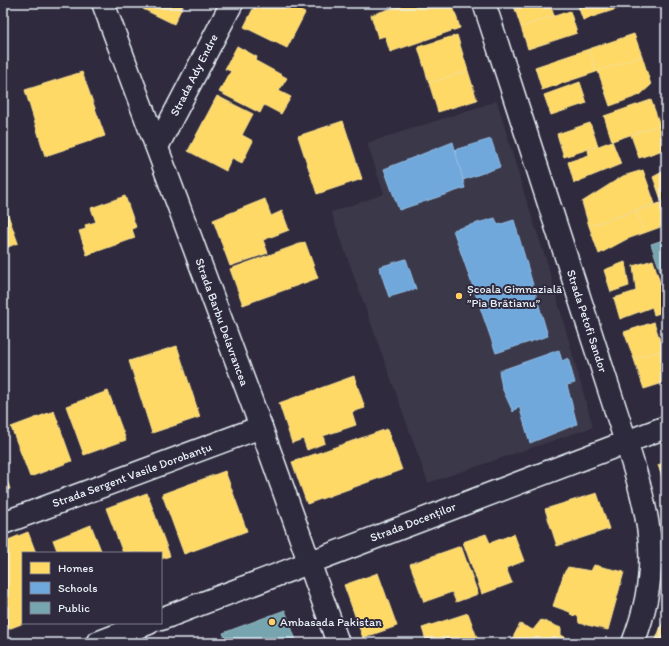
<svg xmlns="http://www.w3.org/2000/svg" width="669" height="646" font-family="Itim,sans-serif">
<rect width="100%" height="100%" fill="#2f2a3d"/>
<filter id="ink" filterUnits="userSpaceOnUse"><feTurbulence type="fractalNoise" baseFrequency=".025" numOctaves="2"/><feDisplacementMap in="SourceGraphic" scale="8" xChannelSelector="R" yChannelSelector="G"/><feConvolveMatrix kernelMatrix="1 2 1 2 8 2 1 2 1" color-interpolation-filters="sRGB"/></filter>
<g filter="url(#ink)">
<path fill="#3b3749" d="M497 101 526 199 547 262 593 427 428 483 331 212 384 194 367 143Z"/>
<g fill="#ffd966" stroke="#f8e092">
<path d="M146 3H184L174 24 143 9Z"/>
<path d="M256 3H284L305 13 287 48 244 27Z"/>
<path d="M408 3H452L460 28 390 52 385 36 378 38 371 15Z"/>
<path d="M513 3H550L554 16 521 27Z"/>
<path d="M577 3H625L626 6 583 20Z"/>
<path d="M570 11 577 33 528 49 521 27Z"/>
<path d="M634 34 642 56 596 72 589 49Z"/>
<path d="M457 35 468 71 429 83 418 47Z"/>
<path d="M237 46 257 57 256 61 287 78 279 91 291 97 281 114 264 105 260 113 219 92 231 71 225 69Z"/>
<path d="M589 49 596 72 542 90 535 67Z"/>
<path d="M642 56 651 85 640 95 610 106 598 71Z"/>
<path d="M468 71 477 100 438 112 429 83Z"/>
<path d="M82 72 105 136 45 156 25 90Z"/>
<path d="M580 82 587 103 551 115 544 95Z"/>
<path d="M217 96 253 114 242 135 253 141 242 163 232 158 226 171 188 151Z"/>
<path d="M651 100 660 125 612 141 604 116Z"/>
<path d="M343 121 362 179 317 194 298 136Z"/>
<path d="M590 123 598 146 564 157 557 134Z"/>
<path d="M660 125 666 144V149L639 158 631 135Z"/>
<path d="M612 141 621 164 574 183 568 162 589 155 588 150Z"/>
<path d="M643 170 655 204 589 226 582 202 623 176Z"/>
<path d="M666 170V201L662 202 653 177Z"/>
<path d="M125 196 136 227 132 229 135 238 87 255 79 231 86 229 85 225 96 222 91 208Z"/>
<path d="M265 199 271 216 282 211 289 230 263 240 268 253 230 266 213 220Z"/>
<path d="M666 201V225L644 233 636 211Z"/>
<path d="M636 211 644 233 627 239 599 254 589 226Z"/>
<path d="M8 215 18 243 3 249V217Z"/>
<path d="M305 242 318 278 243 305 230 269Z"/>
<path d="M653 260 666 302V311L654 315 652 307 620 319 614 298 636 291 633 266Z"/>
<path d="M625 262 629 286 611 292 604 270Z"/>
<path d="M666 275V290L662 276Z"/>
<path d="M654 322 663 350 634 359 624 332Z"/>
<path d="M177 346 200 417 152 433 129 361Z"/>
<path d="M666 349V382L644 389 634 359Z"/>
<path d="M354 376 365 408 352 412 356 425 323 436 325 443 307 450 303 439 292 443 279 403Z"/>
<path d="M108 391 126 440 84 455 66 406Z"/>
<path d="M54 411 72 461 30 477 11 427Z"/>
<path d="M387 429 402 470 307 504 292 462Z"/>
<path d="M666 462V489L658 465Z"/>
<path d="M3 469 10 489 3 491Z"/>
<path d="M225 471 247 531 184 554 162 494Z"/>
<path d="M147 493 170 556 161 559V553H123L106 508Z"/>
<path d="M597 493 609 529 557 546 545 509Z"/>
<path d="M91 525 102 553H58L53 540Z"/>
<path d="M28 532 36 553H23L24 623 3 631V542Z"/>
<path d="M486 534 490 543 514 534 524 561 506 568 512 583 482 594 463 542Z"/>
<path d="M461 546 478 594 456 602 452 592 424 602 410 564Z"/>
<path d="M594 565 624 572 608 630 579 623 578 616 571 615 570 612 553 606 564 573 568 567 591 571Z"/>
<path d="M378 573 397 626 363 638 344 585Z"/>
<path d="M468 613 479 643H427L422 628Z"/>
<path d="M666 614V643H664L656 639Z"/>
<path d="M541 620 561 628V635L574 642 576 637 586 643H510L520 624 533 630Z"/>
</g>
<g fill="#6fa8dc" stroke="#93bee4">
<path d="M491 139 500 167 463 180 454 150Z"/>
<path d="M453 142 465 188 399 210 384 169Z"/>
<path d="M495 218 498 225 514 220 548 336 496 353 453 230Z"/>
<path d="M406 259 416 289 389 297 379 267Z"/>
<path d="M559 350 562 361 568 358 575 383 567 385 577 424 530 443 519 406 513 412 502 388 499 371Z"/>
</g>
<g fill="#76a5af" stroke="#98bcc5">
<path d="M666 239V275L662 276 651 244Z"/>
<path d="M285 610 297 643H227L223 633Z"/>
</g>
<g fill="none" stroke-linecap="round" stroke-linejoin="round">
<defs>
<g id="minor">
<path d="M103 3 261 427 338 643"/>
<path d="M484 3 626 442C650 516 663 567 633 643"/>
<path d="M157 147 232 3"/>
<path d="M3 523 261 427"/>
<path d="M161 619 666 427"/>
<path d="M97 643 149 623"/>
</g>
</defs>
<use href="#minor" stroke="#e8f1f8" stroke-width="25"/>
<use href="#minor" stroke="#2f2a3d" stroke-width="22"/>
</g>
</g>
<g fill="#ffd166" stroke="#2f2a3d" stroke-width="1.5">
<circle cx="459" cy="296" r="4"/>
<circle cx="272" cy="622" r="4"/>
</g>
<g text-anchor="middle" dominant-baseline="central" stroke-width="4" stroke-linejoin="round" paint-order="stroke">
<g font-size="12" fill="#e8f1f8" stroke="#2f2a3d">
<text transform="translate(194 75) rotate(-63)">Strada Ady Endre</text>
<text transform="translate(587 321) rotate(72)">Strada Petofi Sandor</text>
<text transform="translate(222 322) rotate(70)">Strada Barbu Delavrancea</text>
<text transform="translate(132 475) rotate(-20)">Strada Sergent Vasile Dorobanțu</text>
<text transform="translate(413 522) rotate(-21)">Strada Docenților</text>
</g>
<g font-size="12" fill="#e8f1f8" stroke="#2f2a3d" text-anchor="start">
<text x="467" y="289">Școala Gimnazială<tspan x="467" dy="14">”Pia Brătianu”</tspan></text>
<text x="280" y="622">Ambasada Pakistan</text>
</g>
</g>
<rect width="669" height="646" fill="none" stroke="#2f2a3d" stroke-width="16"/>
<rect x="8" y="8" width="653" height="630" fill="none" stroke="#e8f1f8" stroke-width="1.5" filter="url(#ink)"/>
<rect x="22" y="552" width="140" height="72" fill="#2f2a3d" stroke="#797a88"/>
<rect x="30" y="562" width="20" height="12" fill="#ffd966" stroke="#797a88"/>
<text x="58" y="572" font-size="12" fill="#e8f1f8">Homes</text>
<rect x="30" y="582" width="20" height="12" fill="#6fa8dc" stroke="#797a88"/>
<text x="58" y="592" font-size="12" fill="#e8f1f8">Schools</text>
<rect x="30" y="602" width="20" height="12" fill="#76a5af" stroke="#797a88"/>
<text x="58" y="612" font-size="12" fill="#e8f1f8">Public</text>
</svg>
